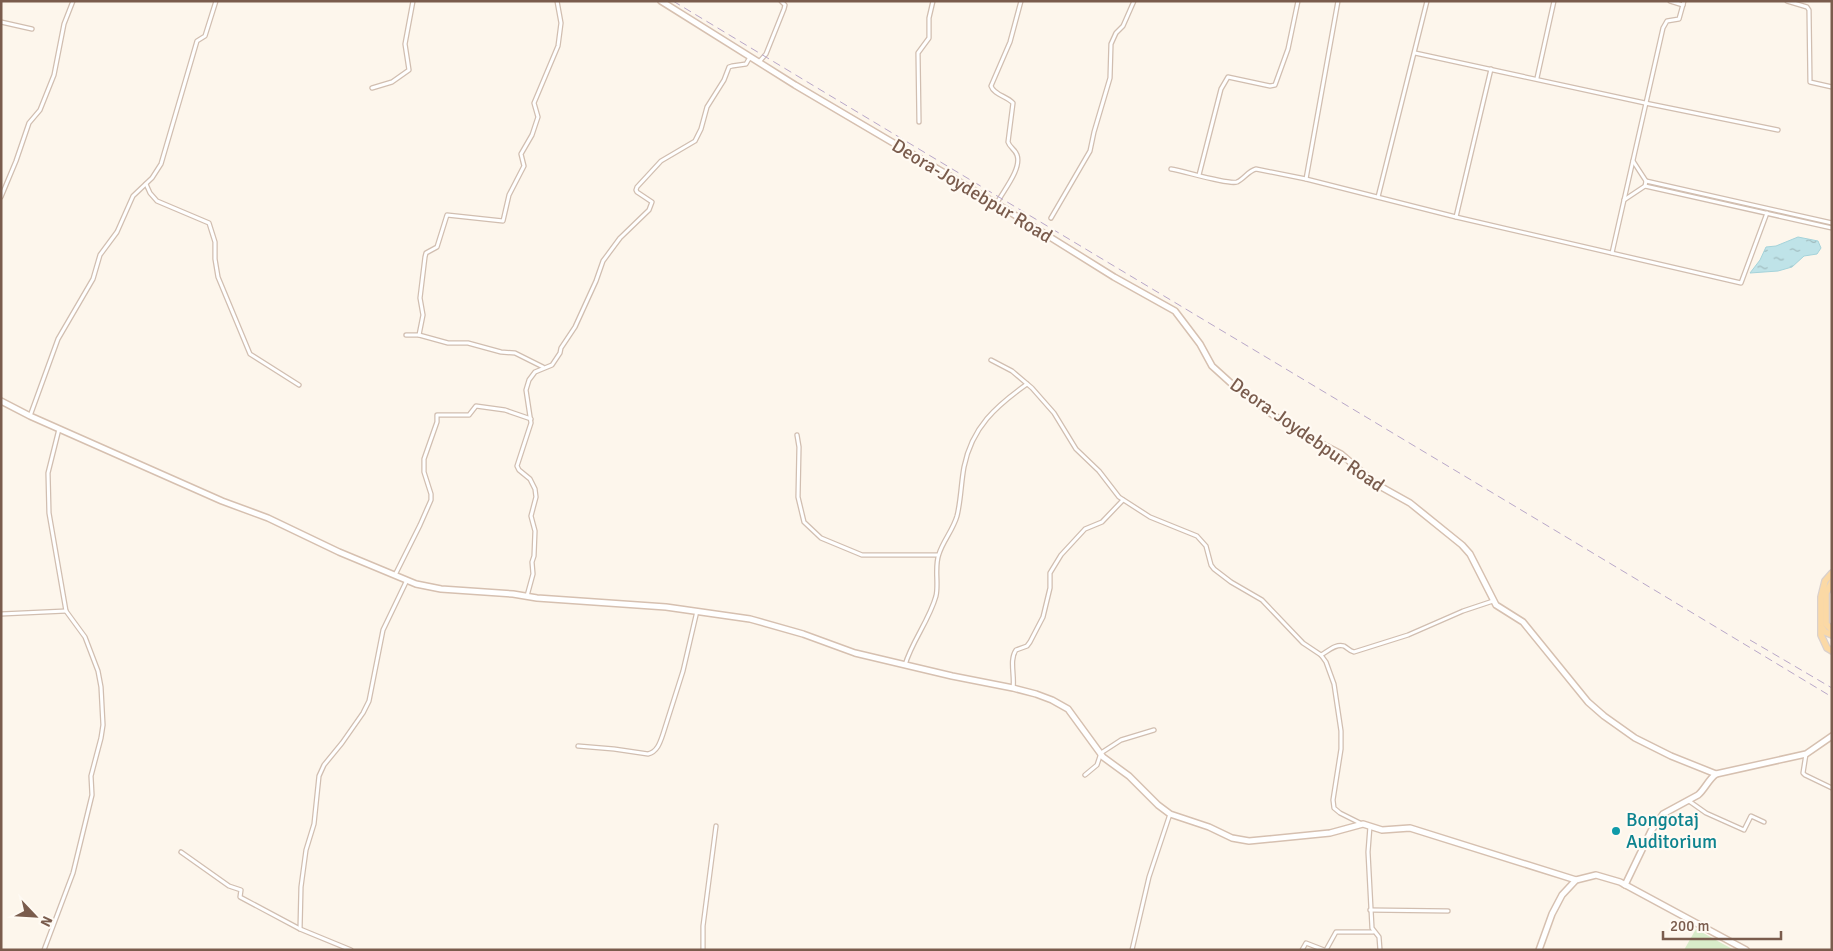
<svg xmlns="http://www.w3.org/2000/svg" width="1833" height="951" font-family="Signika,sans-serif">
<defs>
<pattern id="water-ripples" width="26" height="14" patternUnits="userSpaceOnUse" patternTransform="scale(1.25)"><rect width="26" height="14" fill="#bfe3e8"/><path d="M2 4q2-2 4 0t4 0M15 11q2-2 4 0t4 0" fill="none" stroke="#a0bbbe"/></pattern>
</defs>
<rect width="100%" height="100%" fill="#fdf6ec"/>
<path fill="#d8ecc9" d="M1696 929 1734 950H1684Z"/>
<path fill="url(#water-ripples)" stroke="#a5d3da" d="M1798 237 1818 241 1821 248 1817 254 1804 256 1792 267 1778 271 1750 273 1760 260 1766 247 1776 246Z"/>
<g fill="none" stroke-linecap="round" stroke-linejoin="round">
<defs>
<g id="street">
<path d="M1670 1 1683 5"/>
<path d="M1787 1 1807 7 1809 10 1810 82 1832 87"/>
<path d="M1 22 32 29"/>
<path d="M1415 53 1645 103 1778 130"/>
<path d="M759 62 766 54 784 9 785 5 781 1"/>
<path d="M1537 78 1554 1"/>
<path d="M372 88 392 82 409 70 405 44 413 1"/>
<path d="M919 122 918 53 929 38V18L933 1"/>
<path d="M1171 169C1184 171 1228 185 1237 182 1244 179 1248 171 1256 169L1306 179 1456 217 1491 69"/>
<path d="M1199 175 1221 89 1228 77 1270 86 1275 85 1288 49 1298 1"/>
<path d="M1306 179 1338 1"/>
<path d="M1646 181 1832 223"/>
<path d="M146 184 150 193 157 201 209 223 215 242V259L218 277 250 354 299 385"/>
<path d="M1645 186 1832 228"/>
<path d="M1 197 16 161 29 123 40 110 54 75 64 24 73 1"/>
<path d="M1378 197 1427 1"/>
<path d="M1624 200 1645 186 1646 181 1633 161"/>
<path d="M997 203C1003 191 1022 169 1017 155 1015 149 1010 148 1008 142L1013 103C1007 96 994 95 991 86L1010 42 1021 1"/>
<path d="M1456 217 1741 283 1767 213"/>
<path d="M1051 218 1090 151 1094 132 1110 78 1111 44 1116 33 1123 26 1134 1"/>
<path d="M1612 253 1663 28 1667 21 1679 19 1684 1"/>
<path d="M406 335H419L448 343H468L501 352 515 353 543 367"/>
<path d="M419 335 423 315 420 298 425 257 426 253 437 247 447 215 503 221 509 195 524 166 521 154 532 135 538 117 534 103 558 46 561 23 557 1"/>
<path d="M991 360 1012 371 1032 388 1054 413 1076 449 1099 471 1119 497 1150 517 1197 536 1206 546 1211 565 1214 569 1231 582 1262 600 1303 643 1321 655 1326 662 1334 684 1341 731V749L1333 800 1334 808 1340 813 1362 824"/>
<path d="M30 416 58 339 93 279 100 255 117 232 133 196 152 178 161 164 197 41 205 36 216 1"/>
<path d="M797 435 799 447 798 497 804 522 821 538 862 555H938"/>
<path d="M395 575 420 525 431 500V494L424 472V459L437 422V415H469L476 406 505 410 531 419"/>
<path d="M527 596 533 574 532 562 534 556 535 531 531 516 536 497 535 489 530 479 519 470 517 466 531 423 526 390 529 380 535 372 552 365 560 353 561 348 575 327 596 281 603 261 620 238 649 210 652 202 637 192 636 190 637 187 661 161 695 141 701 129 707 107 724 80 729 67 732 66 746 64 750 57"/>
<path d="M1 614 66 611"/>
<path d="M1321 655C1327 652 1336 643 1344 646 1348 648 1349 651 1354 652L1408 635 1463 611 1493 601"/>
<path d="M905 665C912 641 929 621 936 596 939 583 934 567 939 554 943 541 953 530 957 516 961 500 961 483 964 467 972 427 996 406 1027 384"/>
<path d="M1013 688C1015 676 1009 660 1016 650L1027 646 1030 642 1043 617 1050 588V573L1061 555 1085 529 1102 522 1123 500"/>
<path d="M578 746 614 749 648 754C657 752 660 743 663 734L683 671 697 611"/>
<path d="M1806 754 1803 773 1805 775 1832 788"/>
<path d="M1085 775 1097 765 1101 753 1121 740 1154 730"/>
<path d="M1689 801 1706 813 1744 830 1751 816 1764 822"/>
<path d="M1370 826 1368 852 1372 928 1379 937 1380 950"/>
<path d="M181 852 229 886 241 890 240 897 300 929 351 950"/>
<path d="M1370 910 1448 911"/>
<path d="M300 929 301 887 306 850 314 824 319 776 324 765 342 743 363 713 369 701 383 630 407 580"/>
<path d="M44 950 73 873 92 795 91 776 101 738 103 725 101 687 98 671 85 637 66 611 49 513 48 473 59 429"/>
<path d="M703 950V926L716 826"/>
<path d="M1132 950 1149 877 1170 814"/>
<path d="M1302 950 1306 943 1324 950"/>
<path d="M1326 950 1336 932H1373"/>
</g>
<g id="secondary">
<path d="M661 1 795 85 997 204 1114 277 1175 311 1200 344 1212 366 1233 385 1273 415 1316 441 1341 454 1376 484 1410 503 1462 545 1470 554 1496 605 1523 622 1588 702 1604 716 1635 738 1671 756 1716 774"/>
<path d="M1 401 30 416 222 501 268 518 339 552 416 584 441 589 513 594 537 598 666 607 750 619 803 634 855 653 952 676 1013 688 1036 694 1052 700 1068 709 1103 757 1129 776 1158 805 1170 814 1209 827 1232 838 1249 841 1330 833 1363 824 1382 830 1410 828 1576 880"/>
<path d="M1625 885 1651 831 1663 814 1698 795C1705 789 1708 780 1716 774L1806 754 1832 736"/>
<path d="M1539 950 1552 914 1562 895 1576 880 1596 875 1620 882 1746 950"/>
</g>
<g id="primary">
<path d="M1832 573 1825 581 1821 597V635L1827 648 1832 651"/>
<path d="M1832 582 1826 593V624L1832 630"/>
<path d="M1822 628 1825 632 1832 635"/>
</g>
</defs>
<use href="#street" stroke="#d1beb0" stroke-width="5.5"/>
<use href="#secondary" stroke="#d6c0b0" stroke-width="8"/>
<use href="#primary" stroke="#dad1cd" stroke-width="8"/>
<use href="#street" stroke="#fff" stroke-width="3"/>
<use href="#secondary" stroke="#fff" stroke-width="5"/>
<use href="#primary" stroke="#fbd9a5" stroke-width="5.5"/>
<g stroke="#b9a8c9" stroke-width="1" stroke-dasharray="8 5" stroke-linecap="butt">
<path d="M673 1C1059 234 1446 464 1832 697"/>
<path d="M1750 640 1832 688"/>
</g>
</g>
<circle fill="#0f9aa8" stroke="#fffaf3" stroke-width="2" cx="1616" cy="831" r="5"/>
<g text-anchor="middle" dominant-baseline="central" stroke-width="4.5" stroke-linejoin="round" paint-order="stroke">
<g font-size="19" fill="#7a5c4d" stroke="#fffaf3">
<text transform="translate(972 191) rotate(31)">Deora-Joydebpur Road</text>
<text transform="translate(1307 435) rotate(35)">Deora-Joydebpur Road</text>
</g>
<g font-size="19" fill="#0d838f" stroke="#fffaf3" text-anchor="start">
<text x="1626" y="820">Bongotaj<tspan x="1626" dy="22">Auditorium</tspan></text>
</g>
</g>
<rect width="1833" height="951" fill="none" stroke="#7a5c4d" stroke-width="5"/>
<g transform="translate(35 916) rotate(115)" stroke="#fffaf3" stroke-width="4" paint-order="stroke">
<path d="M0-4L9 19L0 12L-9 19Z" fill="#7a5c4d"/>
<text y="-8" font-size="14" font-weight="bold" text-anchor="middle" fill="#7a5c4d">N</text>
</g>
<path d="M1663 931v8h118v-8" fill="none" stroke="#7a5c4d" stroke-width="2.5"/>
<text x="1670" y="931" font-size="15" fill="#7a5c4d" stroke="#fffaf3" stroke-width="4" paint-order="stroke">200 m</text>
</svg>
